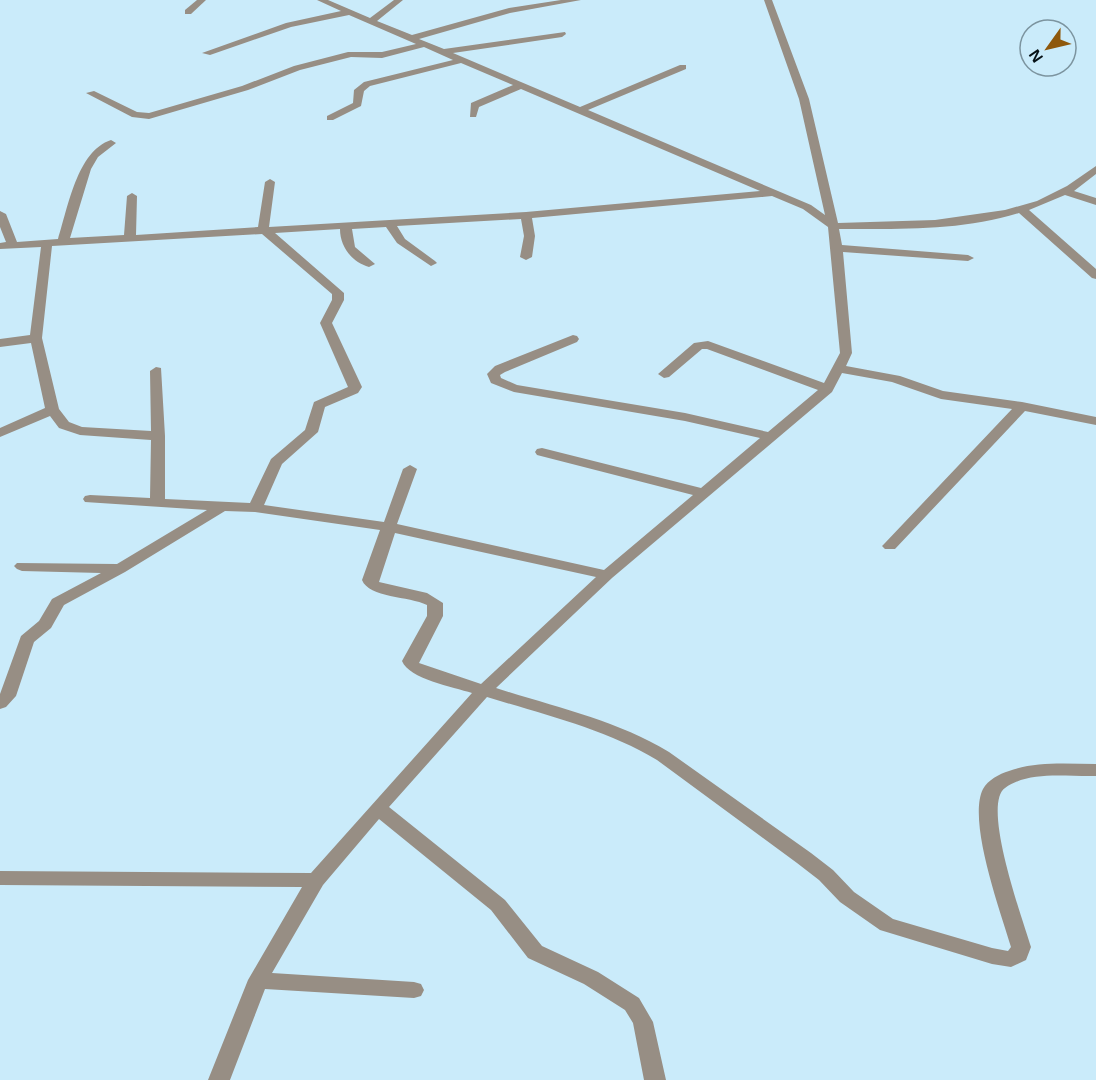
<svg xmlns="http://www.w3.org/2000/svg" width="1096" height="1080" font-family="Helvetica,sans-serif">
<rect width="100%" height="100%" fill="#caebfa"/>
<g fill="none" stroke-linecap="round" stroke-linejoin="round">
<g fill="#978e84" fill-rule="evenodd">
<path d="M197 0H206L191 14H185V10Z"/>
<path d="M317 0H328L370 18 394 0H403L377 21 412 35 509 8 561 0H581L510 13 419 39 444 49 565 32 566 34 562 37 453 53 580 107 680 65H686V69L588 110 811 205 825 215 799 99 764 0H772L809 99 838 223 935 220 1005 210 1037 201 1067 186 1096 166V174L1074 191 1096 198V205L1065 195 1029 210 1096 269V279L1092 278 1019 213C962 231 899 229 839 229L842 245 968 255 974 258 968 261 843 252 852 353 846 366 900 376 943 391 1022 402 1096 417V425L1025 411 895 549H885L882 546 885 543 1012 409 941 399 892 382 842 373 832 392 612 578 496 688C555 707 616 720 669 752L811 853 833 870 854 892 893 919 992 948 1008 951 1011 947C1001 913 967 821 983 789 988 780 999 774 1009 771 1036 761 1067 764 1096 764V776C1067 777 1030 770 1005 788 981 805 1023 920 1031 947L1026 960 1011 967 992 964 880 930 840 902 819 880 797 863 657 760C605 729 545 715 487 697L389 807 505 900 542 946 598 972 639 998 653 1022 666 1080H644L633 1023 625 1010 584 984 528 958 491 910 379 819 323 885 272 973 414 982 421 984 424 990 421 996 414 998 265 989 230 1080H208L248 980 302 887 0 885V871L311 873 472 693C453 687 409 679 402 661L427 616V605C409 596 369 598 362 580L380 530 255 512 225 511 125 572 64 605 51 628 34 642 16 696 6 707 0 709V694L21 636 39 621 52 599 101 573 22 571 17 569 14 566 17 563 117 564 207 510 85 502 83 499 85 496 90 495 150 498 151 440 80 435 59 428 50 416 0 437V428L45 408 31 343 0 347V339L30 335 41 247 0 249V243L6 242 0 227V211L6 214 17 242 58 239C68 208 77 151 111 140L116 143 98 157 91 169 70 238 124 235 127 196 132 193 137 196 136 235 258 227 265 182 270 179 275 182 269 227 526 212 760 191 521 89 479 107 476 117H470L471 103 513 85 461 63 370 86 364 91 361 106 333 120H327V116L353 103 354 90 364 82 453 60 424 47 382 58 351 57 300 70 248 90 149 119 132 117 86 93 94 91 137 112 149 113 242 86 294 66 348 52H382L416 44 349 15 291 27 210 55 202 53 286 23 341 11ZM772 196 803 209 828 227 840 353 824 383 708 341 694 343 658 374 664 378 669 377 702 349H707L818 390 768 432 685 413 517 385 501 378 500 375 505 372 577 342 579 339 577 336 573 335 495 366 487 374 491 383 514 392 685 421 760 438 701 488 542 448 537 449 535 452 537 455 693 495 604 570 397 524 417 469 410 465 403 469 384 522 264 505 282 464 318 432 325 407 358 393 362 387 332 323 344 300V293L275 233 340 229C340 247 352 262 369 267L375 264 355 247 352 229 386 227 397 243 431 266 437 263 435 261 405 239 397 226 521 219 524 236 520 257 526 260 532 257 535 236 532 218ZM262 234 332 294V300L320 323 348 387 314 402 305 430 271 459 250 503 165 499V436L161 368 156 367 150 371 151 431 82 427 69 422 59 409 42 338 52 246ZM395 533 596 577 481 684 419 663 443 616V603L427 593 379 582Z"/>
</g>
</g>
<g transform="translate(1048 48) rotate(236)"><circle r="28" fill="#caebfa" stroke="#7c949f" stroke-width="1.5"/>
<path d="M0-4.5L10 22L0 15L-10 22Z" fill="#8e580c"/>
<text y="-9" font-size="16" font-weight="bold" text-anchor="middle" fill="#061116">N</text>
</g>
</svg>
